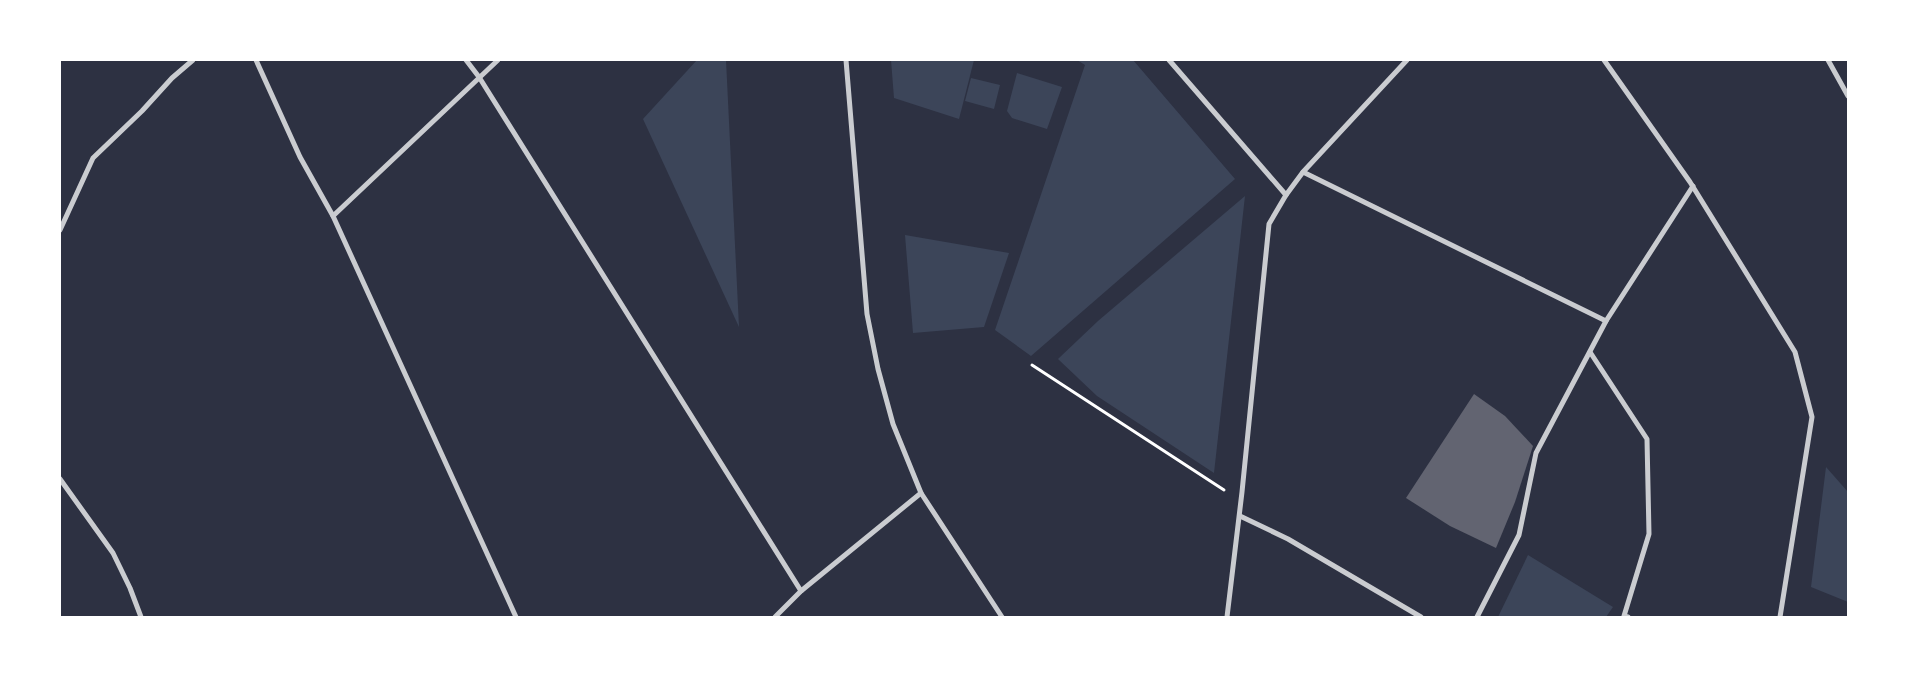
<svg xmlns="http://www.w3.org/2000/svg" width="1908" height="677" font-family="Montserrat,sans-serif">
<rect width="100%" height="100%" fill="#2d3142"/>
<g fill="#3c4559">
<path d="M697 60H726L739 327 643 119Z"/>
<path d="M891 60H974L959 119 894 98Z"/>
<path d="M1077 60H1133L1235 179 1031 356 995 330 1085 65Z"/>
<path d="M1017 73 1062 87 1047 129 1012 118 1007 111Z"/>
<path d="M971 78 1000 85 994 109 965 101Z"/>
<path d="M1245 196 1214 473 1097 396 1058 359 1098 321Z"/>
<path d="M905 235 1009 253 984 327 913 333Z"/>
<path d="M1826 467 1848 492V602L1811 587Z"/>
<path d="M1528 555 1613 607 1606 617H1498Z"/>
</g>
<path fill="#626471" d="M1474 394 1505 416 1533 446 1515 502 1496 548 1450 526 1406 498Z"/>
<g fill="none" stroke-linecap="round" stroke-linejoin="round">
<path stroke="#fff" stroke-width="3" d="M1032 365 1224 490"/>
<g stroke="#caccd0" stroke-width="5">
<path d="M256 60 300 157 333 216 516 617"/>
<path d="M466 60 479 77 801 591"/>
<path d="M846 60 867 314 878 369 893 424 921 493 1002 617"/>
<path d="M1169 60 1286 195"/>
<path d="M1604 60 1690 182 1795 352 1812 417 1780 617"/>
<path d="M1828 60 1848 96"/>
<path d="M1303 172 1606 321"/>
<path d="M333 216 498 60"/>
<path d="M60 230 93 158 142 111 172 78 193 60"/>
<path d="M1590 352 1647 439 1649 534 1624 616 1628 617"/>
<path d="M60 479 113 553 130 588 141 617"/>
<path d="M1240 516 1288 539 1421 617"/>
<path d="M775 617 801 591 921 493"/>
<path d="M1227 617 1242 492 1269 224 1286 195 1303 172 1407 60"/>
<path d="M1477 617 1519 535 1536 453 1606 321 1693 186"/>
</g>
</g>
<rect width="1908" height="677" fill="none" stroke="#ffffff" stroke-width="122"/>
</svg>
